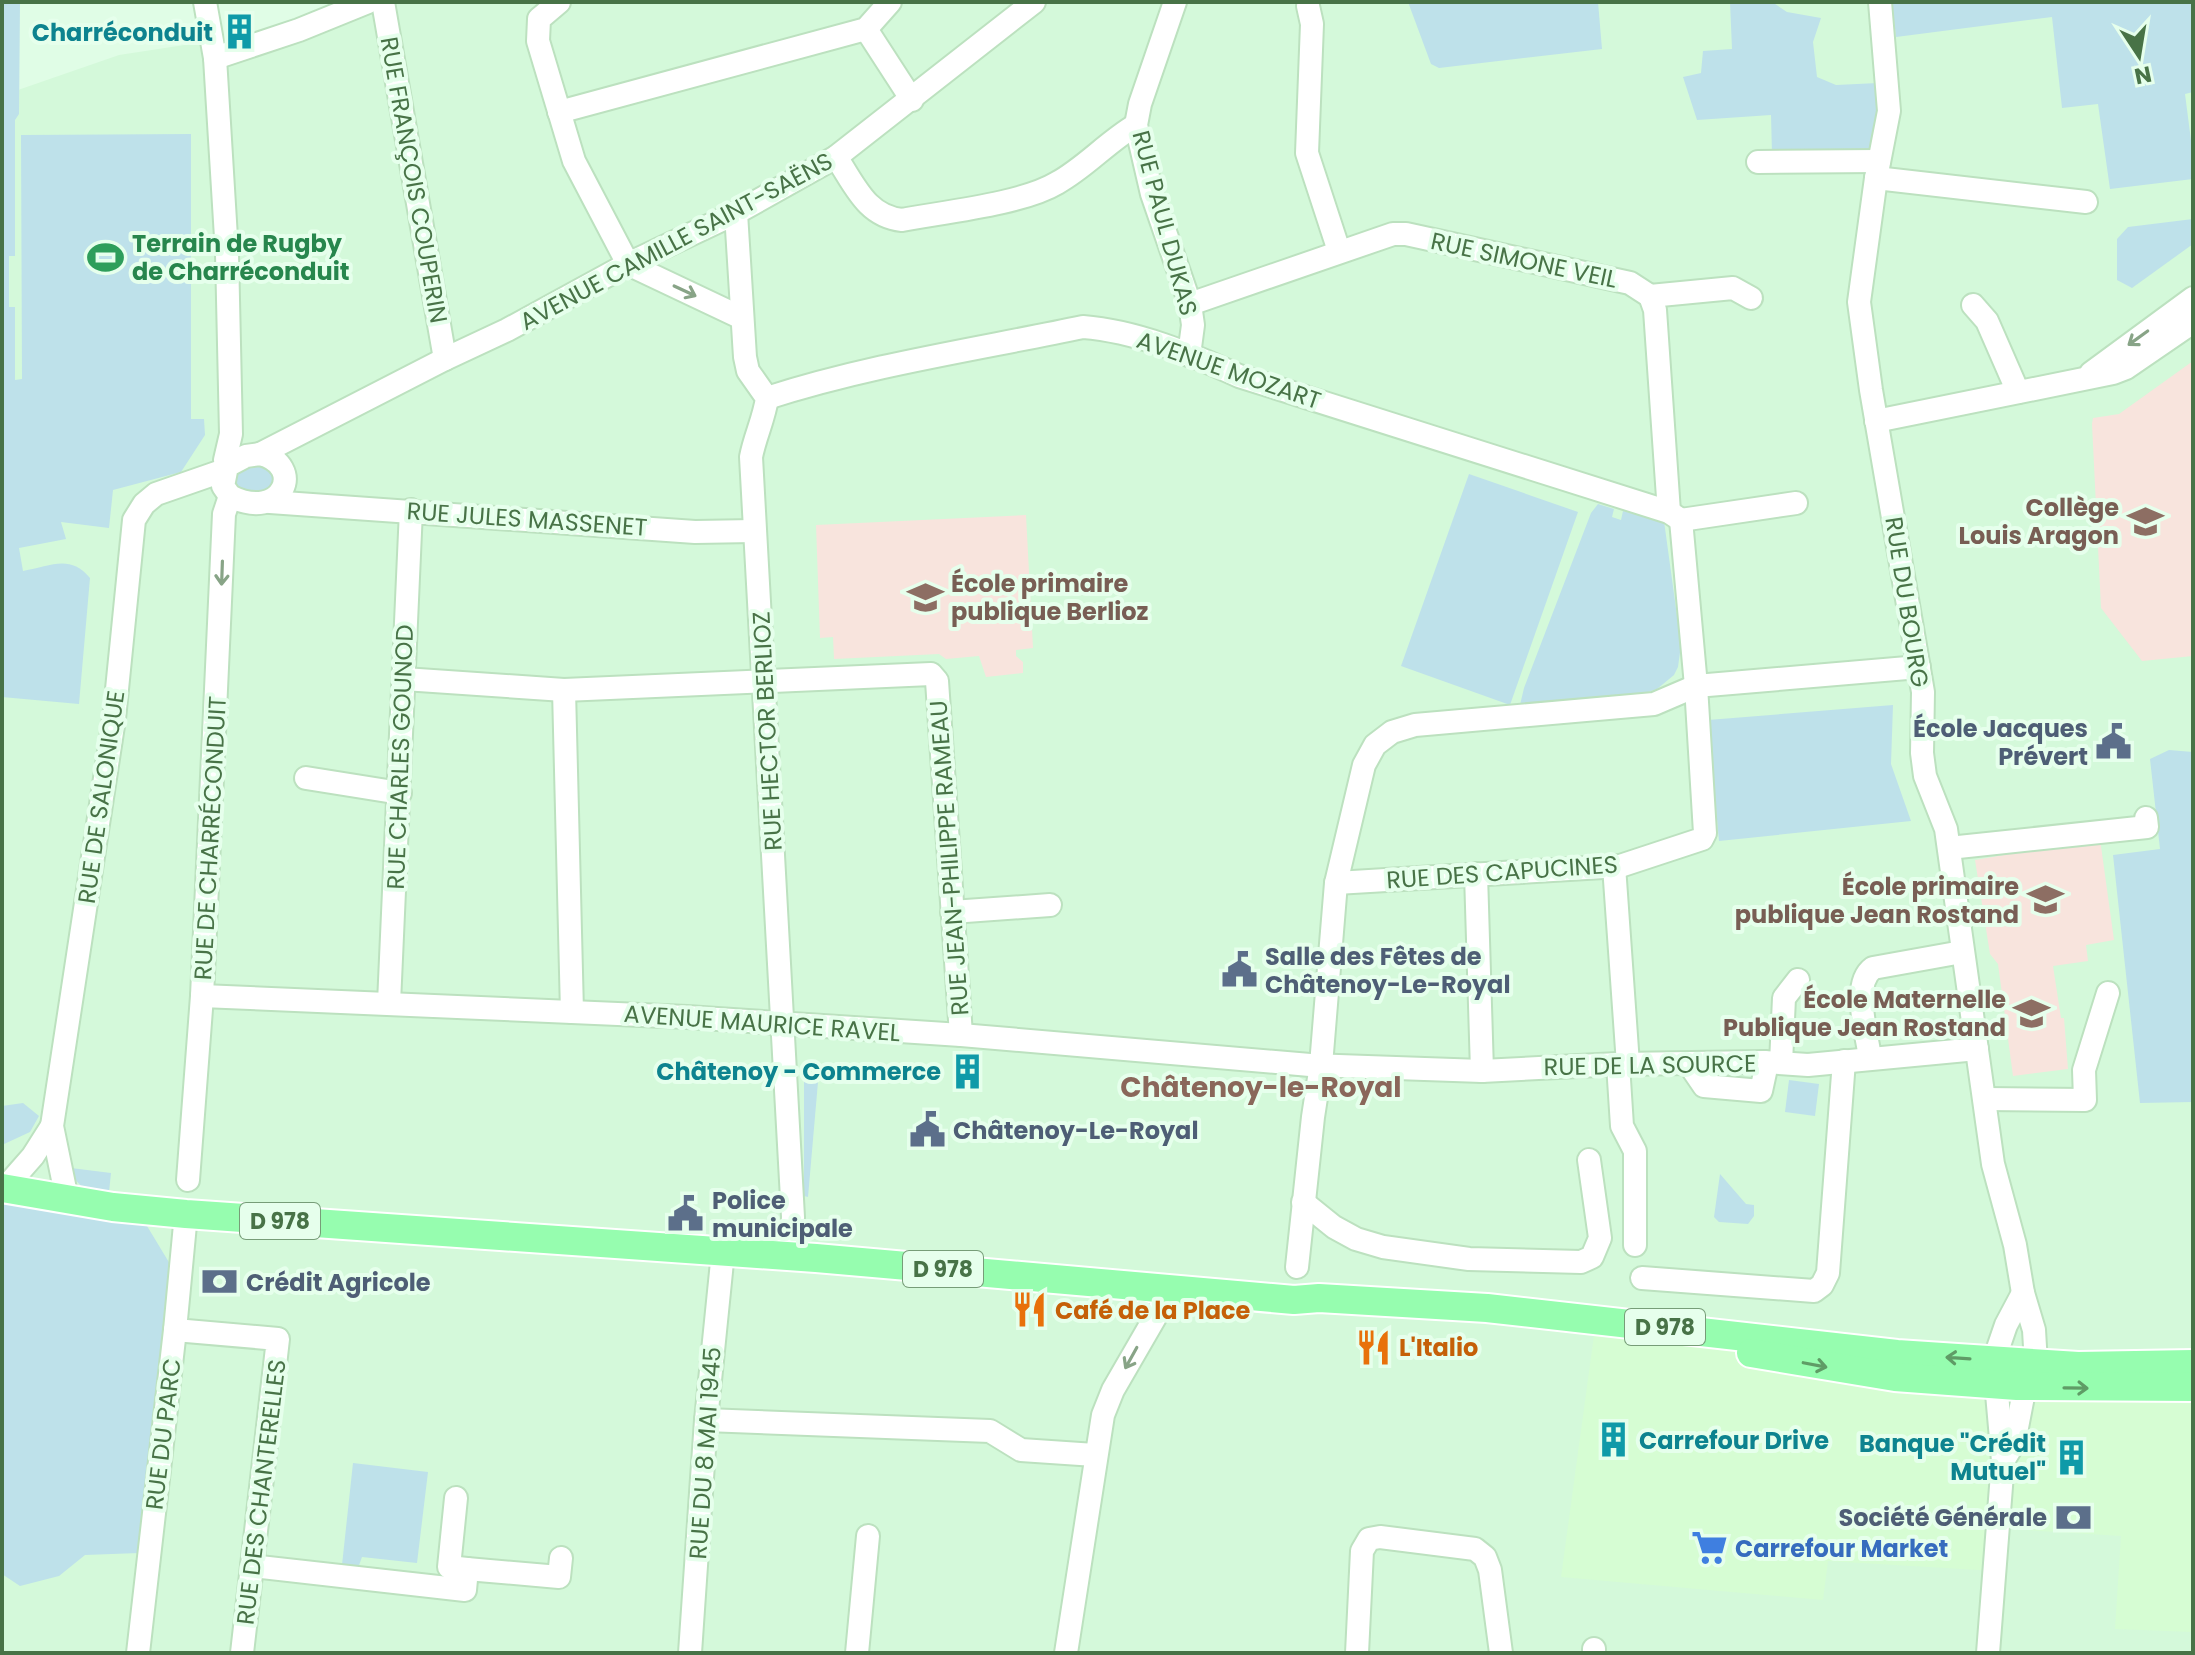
<svg xmlns="http://www.w3.org/2000/svg" width="2195" height="1655" font-family="Poppins,sans-serif">
<rect width="100%" height="100%" fill="#e0fde6"/>
<path fill="#d4f9da" d="M381 2H2193V1653H2V121L19 114 18 90 119 55 204 42 228 66 303 38Z"/>
<path fill="#d6fdd3" d="M1595 1328 2193 1387V1632L2115 1629 2121 1536 2025 1530V1526L1999 1523 1995 1571 1828 1561 1823 1600 1561 1577Z"/>
<g fill="#f8e4dd">
<path d="M2193 361V656L2142 661 2101 608 2092 424 2093 418 2119 414Z"/>
<path d="M1026 515 1033 648 1016 650V656L1023 662V673L986 677 979 656 946 659 939 654 834 659 833 637 820 638 816 525Z"/>
<path d="M2100 839 2114 940 2086 945 2088 961 2053 966 2061 1018H2064L2068 1069 2013 1076 1998 964 1990 954 1975 860 2004 855V852Z"/>
</g>
<g fill="#bee1ea">
<path d="M2 2H20L19 114 15 120V256H9V307H15V380L22 379 21 135 191 134V419H204L205 435 181 472 113 490 109 528 61 522 66 539 19 548 23 571C51 566 70 554 90 578L79 704 2 697Z"/>
<path d="M1408 2H1598L1602 49 1439 68 1431 64Z"/>
<path d="M1730 2H1772L1787 12 1821 18 1813 42 1817 77 1836 85 1878 83V113L1871 151 1772 154 1771 115 1697 120 1683 77 1701 73 1703 51 1732 49Z"/>
<path d="M1892 2H2193V92L2185 94 2193 156V179L2110 189 2098 104 2062 108 2052 17 1896 37Z"/>
<path d="M2193 219V244L2132 288 2117 280V239L2128 227Z"/>
<path d="M246 463 269 464 276 482 265 495 235 493 230 476Z"/>
<path d="M1469 474 1578 512 1510 705 1401 666Z"/>
<path d="M1598 504 1614 509 1612 517 1621 520 1623 511 1664 521 1681 645 1678 667 1674 675 1657 689 1645 693 1520 705 1524 688 1591 513Z"/>
<path d="M1893 705 1891 764 1911 821 1719 841 1708 720Z"/>
<path d="M2169 750 2193 752V1102L2140 1103 2113 855 2160 849 2150 759Z"/>
<path d="M804 1078 818 1082 808 1197 804 1196Z"/>
<path d="M1789 1080 1819 1084 1815 1116 1785 1112Z"/>
<path d="M23 1103 39 1116 30 1132 2 1145V1106Z"/>
<path d="M71 1168 111 1173 109 1192 83 1188 71 1175Z"/>
<path d="M1720 1174 1746 1204 1754 1205V1216L1748 1224 1719 1222 1714 1217Z"/>
<path d="M2 1202 147 1226 170 1264 139 1553 85 1555 59 1576 20 1586 2 1574Z"/>
<path d="M353 1463 428 1472 417 1563 362 1557 358 1568 342 1565Z"/>
</g>
<g fill="none" stroke-linecap="round" stroke-linejoin="round">
<defs>
<g id="minor">
<path d="M205 2 215 58 227 254 231 434 225 460 227 466"/>
<path d="M383 2 445 359"/>
<path d="M559 2 539 19 538 41 574 161 628 264 742 318"/>
<path d="M1175 2 1140 104 1136 125 1152 194 1190 304 1193 325 1189 355"/>
<path d="M1880 2 1889 111 1876 178 1859 302 1871 390 1923 692 1922 753 1925 776 1946 829 1993 1164 2015 1245 2023 1293 2034 1330 2036 1364 2025 1386 2014 1443 2003 1461"/>
<path d="M1308 6 1312 24 1307 153 1339 251"/>
<path d="M866 29 912 100"/>
<path d="M215 58 299 30 368 2"/>
<path d="M559 112 866 29 890 2"/>
<path d="M836 157C855 185 866 216 902 220 944 212 1022 204 1057 183 1086 167 1107 142 1136 125"/>
<path d="M1758 162 1879 161"/>
<path d="M1876 178 2086 202"/>
<path d="M736 213 745 357 748 371 767 398C764 419 755 436 751 457L793 1217 790 1257"/>
<path d="M1650 296 1733 288 1751 298"/>
<path d="M1190 304 1393 234H1406L1630 283 1650 296 1655 310 1669 512"/>
<path d="M1973 305 1987 321 2018 392"/>
<path d="M2091 373 2193 298"/>
<path d="M767 398C869 365 978 349 1083 327 1136 331 1191 354 1239 376L1669 512 1681 520"/>
<path d="M1876 421 2113 373 2126 368 2193 322"/>
<path d="M260 454 445 359 507 330 628 264 736 213 836 157 1034 2"/>
<path d="M260 454C306 465 283 523 230 496L223 486 227 466 246 456Z"/>
<path d="M270 502 695 532 754 531"/>
<path d="M1681 520 1796 503"/>
<path d="M404 679 564 690 931 674 937 681 961 1035"/>
<path d="M564 690 572 1012"/>
<path d="M306 778 400 793"/>
<path d="M1949 848 2147 827 2146 818"/>
<path d="M1614 866 1628 1064"/>
<path d="M1476 874 1482 1071"/>
<path d="M1336 883 1620 866 1702 839 1705 833 1696 686 1681 520"/>
<path d="M952 912 1050 905"/>
<path d="M202 996 687 1017 961 1035 1310 1065 1482 1071 1618 1064 1764 1062 1808 1065 1977 1049"/>
<path d="M389 1003 411 510"/>
<path d="M1870 1058C1867 1033 1851 984 1873 968L1962 952"/>
<path d="M1781 1063 1784 998 1798 980"/>
<path d="M1618 1064 1622 1126 1635 1151V1245"/>
<path d="M1689 1064 1704 1086 1761 1091 1766 1068 1764 1062"/>
<path d="M1985 1099 2085 1100 2084 1070 2108 993"/>
<path d="M188 1180 202 996 224 514 230 496"/>
<path d="M4 1189 33 1156 52 1126"/>
<path d="M67 1199 52 1126 114 719 134 520 144 504 156 494 225 470"/>
<path d="M1303 1202 1334 1227 1356 1239 1383 1247 1469 1259 1581 1262 1592 1257 1600 1238 1589 1160"/>
<path d="M1297 1267 1313 1117 1321 1065 1336 883 1364 765 1375 745 1392 732 1415 725 1654 704 1696 686 1919 667"/>
<path d="M1642 1278 1814 1291 1822 1285 1828 1273 1844 1061"/>
<path d="M175 1330 278 1339 242 1653"/>
<path d="M706 1420 990 1431 1021 1450 1095 1455"/>
<path d="M456 1498 449 1567 467 1569"/>
<path d="M252 1566 465 1590 467 1569 559 1577 561 1558"/>
<path d="M138 1653 175 1330 186 1214"/>
<path d="M690 1653 706 1420 723 1252"/>
<path d="M857 1653 868 1536"/>
<path d="M1066 1653 1103 1415 1113 1390 1161 1307 1162 1288"/>
<path d="M1357 1653 1362 1551 1369 1539 1380 1537 1475 1549 1485 1557 1490 1570 1501 1653"/>
<path d="M1594 1653V1649"/>
<path d="M1988 1653 2003 1461 1994 1360 2006 1325 2023 1293"/>
</g>
<g id="major">
<path d="M2 1188 113 1207 186 1214 816 1258 1294 1300 1319 1298 1487 1308 1897 1354 2078 1366 2193 1364"/>
<path d="M1751 1353 1895 1377 2017 1386 2193 1387"/>
</g>
</defs>
<use href="#minor" stroke="#bce1bf" stroke-width="26"/>
<use href="#major" stroke="#fff" stroke-width="32"/>
<use href="#minor" stroke="#fff" stroke-width="22"/>
<use href="#major" stroke="#96fdaf" stroke-width="28"/>
</g>
<defs><path id="oneway-shaft" d="M-6 0H5M1.5-3L5.5 0L1.5 3" fill="none" stroke-width="1.6" stroke-linecap="round" stroke-linejoin="round" transform="scale(2)"/></defs>
<g stroke="#88a487">
<use href="#oneway-shaft" transform="translate(685 291) rotate(25)"/>
<use href="#oneway-shaft" transform="translate(2138 338) rotate(144)"/>
<use href="#oneway-shaft" transform="translate(222 573) rotate(92)"/>
<use href="#oneway-shaft" transform="translate(1131 1358) rotate(119)"/>
</g>
<g stroke="#5f9c66">
<use href="#oneway-shaft" transform="translate(1958 1358) rotate(-176)"/>
<use href="#oneway-shaft" transform="translate(1815 1365) rotate(11)"/>
<use href="#oneway-shaft" transform="translate(2076 1388) rotate(1)"/>
</g>
<defs>
<symbol id="building-bare" viewBox="-9 -9 18 18"><path d="M-4-6H4V6H1V3H-1V6H-4ZM-2.5-4.3h1.7v1.8h-1.7ZM.8-4.3h1.7v1.8H.8ZM-2.5-1h1.7V.8h-1.7ZM.8-1h1.7V.8H.8Z" fill="#0f9aa8" stroke="#e6ffec" stroke-width="2.5" paint-order="stroke"/></symbol>
<symbol id="stadium-bare" viewBox="-9 -9 18 18"><path d="M0-5a6.5 5 0 1 0 0 10a6.5 5 0 1 0 0-10ZM-3.5-1.8h7v3.6h-7Z" fill="#2e9e5b" stroke="#e6ffec" stroke-width="2.5" paint-order="stroke"/></symbol>
<symbol id="school-bare" viewBox="-9 -9 18 18"><path d="M0-5L7-2L0 1L-7-2ZM-4 1L0 2.5L4 1V4Q0 6-4 4Z" fill="#8d6e63" stroke="#e6ffec" stroke-width="2.5" paint-order="stroke"/></symbol>
<symbol id="civic-bare" viewBox="-9 -9 18 18"><path d="M-.6-6.5H3V-4.5H.6V-3L4-1V1h2V6H-6V1h2V-1L-.6-3ZM-1.2 2.5V6h2.4V2.5Z" fill="#5c6f8a" stroke="#e6ffec" stroke-width="2.5" paint-order="stroke"/></symbol>
<symbol id="bank-bare" viewBox="-9 -9 18 18"><path d="M-6-4H6V4H-6ZM0-2.3a2.3 2.3 0 1 0 0 4.6a2.3 2.3 0 1 0 0-4.6Z" fill="#5c6f8a" stroke="#e6ffec" stroke-width="2.5" paint-order="stroke"/></symbol>
<symbol id="restaurant-bare" viewBox="-9 -9 18 18"><path d="M-5-6h1v4h1v-4h1v4h1v-4h1v5L-1.5 .5V6h-2V.5L-5-1ZM5-6V6H3V1.5H1.5Q1.5-4 5-6Z" fill="#e8710a" stroke="#e6ffec" stroke-width="2.5" paint-order="stroke"/></symbol>
<symbol id="supermarket-bare" viewBox="-9 -9 18 18"><path d="M-6-5.5h2.5l.6 2H6L4.5 2H-2.5L-4.4-4H-6ZM-1.5 3.2a1.3 1.3 0 1 0 .1 0ZM3 3.2a1.3 1.3 0 1 0 .1 0Z" fill="#3f7fe0" stroke="#e6ffec" stroke-width="2.5" paint-order="stroke"/></symbol>
</defs>
<g fill-rule="evenodd">
<use href="#building-bare" x="214" y="6" width="51" height="51"/>
<use href="#stadium-bare" x="80" y="232" width="51" height="51"/>
<use href="#school-bare" x="2120" y="496" width="51" height="51"/>
<use href="#school-bare" x="900" y="572" width="51" height="51"/>
<use href="#civic-bare" x="2088" y="716" width="51" height="51"/>
<use href="#school-bare" x="2020" y="874" width="51" height="51"/>
<use href="#civic-bare" x="1214" y="944" width="51" height="51"/>
<use href="#school-bare" x="2006" y="988" width="51" height="51"/>
<use href="#building-bare" x="942" y="1046" width="51" height="51"/>
<use href="#civic-bare" x="902" y="1104" width="51" height="51"/>
<use href="#civic-bare" x="660" y="1188" width="51" height="51"/>
<use href="#bank-bare" x="194" y="1256" width="51" height="51"/>
<use href="#restaurant-bare" x="1004" y="1284" width="51" height="51"/>
<use href="#restaurant-bare" x="1348" y="1322" width="51" height="51"/>
<use href="#building-bare" x="1588" y="1414" width="51" height="51"/>
<use href="#building-bare" x="2046" y="1432" width="51" height="51"/>
<use href="#bank-bare" x="2048" y="1492" width="51" height="51"/>
<use href="#supermarket-bare" x="1684" y="1522" width="51" height="51"/>
</g>
<g text-anchor="middle" dominant-baseline="central" stroke-width="8" stroke-linejoin="round" paint-order="stroke">
<g fill="#e6ffec" stroke="#779d78" stroke-width="2">
<rect x="240" y="1203" width="80" height="36" rx="6"/>
<rect x="903" y="1251" width="80" height="36" rx="6"/>
<rect x="1625" y="1309" width="80" height="36" rx="6"/>
</g>
<g font-size="22" font-weight="bold" fill="#487347">
<text x="280" y="1221">D 978</text>
<text x="943" y="1269">D 978</text>
<text x="1665" y="1327">D 978</text>
</g>
<g font-size="24" font-weight="bold" fill="#0d838f" stroke="#e6ffec" text-anchor="end">
<text x="213" y="32">Charréconduit</text>
<text x="941" y="1071">Châtenoy - Commerce</text>
<text x="1639" y="1440" text-anchor="start">Carrefour Drive</text>
<text x="2046" y="1443">Banque "Crédit<tspan x="2046" dy="28">Mutuel"</tspan></text>
</g>
<g font-size="24" fill="#487347" stroke="#e6ffec">
<text transform="translate(414 180) rotate(80)">RUE FRANÇOIS COUPERIN</text>
<text transform="translate(1165 223) rotate(75)">RUE PAUL DUKAS</text>
<text transform="translate(676 241) rotate(-28)">AVENUE CAMILLE SAINT-SAËNS</text>
<text transform="translate(1524 260) rotate(12)">RUE SIMONE VEIL</text>
<text transform="translate(1229 370) rotate(19)">AVENUE MOZART</text>
<text transform="translate(527 519) rotate(4)">RUE JULES MASSENET</text>
<text transform="translate(1907 602) rotate(81)">RUE DU BOURG</text>
<text transform="translate(767 731) rotate(-93)">RUE HECTOR BERLIOZ</text>
<text transform="translate(400 757) rotate(-88)">RUE CHARLES GOUNOD</text>
<text transform="translate(101 797) rotate(-82)">RUE DE SALONIQUE</text>
<text transform="translate(210 838) rotate(-87)">RUE DE CHARRÉCONDUIT</text>
<text transform="translate(949 858) rotate(-94)">RUE JEAN-PHILIPPE RAMEAU</text>
<text transform="translate(1502 872) rotate(-4)">RUE DES CAPUCINES</text>
<text transform="translate(762 1023) rotate(4)">AVENUE MAURICE RAVEL</text>
<text transform="translate(1650 1065) rotate(-1)">RUE DE LA SOURCE</text>
<text transform="translate(163 1434) rotate(-83)">RUE DU PARC</text>
<text transform="translate(705 1453) rotate(-86)">RUE DU 8 MAI 1945</text>
<text transform="translate(261 1492) rotate(-83)">RUE DES CHANTERELLES</text>
</g>
<g font-size="24" font-weight="bold" fill="#27864d" stroke="#e6ffec" text-anchor="start">
<text x="132" y="243">Terrain de Rugby<tspan x="132" dy="28">de Charréconduit</tspan></text>
</g>
<g font-size="24" font-weight="bold" fill="#785e54" stroke="#e6ffec" text-anchor="end">
<text x="2119" y="507">Collège<tspan x="2119" dy="28">Louis Aragon</tspan></text>
<text x="951" y="583" text-anchor="start">École primaire<tspan x="951" dy="28">publique Berlioz</tspan></text>
<text x="2019" y="886">École primaire<tspan x="2019" dy="28">publique Jean Rostand</tspan></text>
<text x="2006" y="999">École Maternelle<tspan x="2006" dy="28">Publique Jean Rostand</tspan></text>
</g>
<g font-size="24" font-weight="bold" fill="#4e5e75" stroke="#e6ffec" text-anchor="start">
<text x="2088" y="728" text-anchor="end">École Jacques<tspan x="2088" dy="28">Prévert</tspan></text>
<text x="1265" y="956">Salle des Fêtes de<tspan x="1265" dy="28">Châtenoy-Le-Royal</tspan></text>
<text x="953" y="1130">Châtenoy-Le-Royal</text>
<text x="712" y="1200">Police<tspan x="712" dy="28">municipale</tspan></text>
<text x="246" y="1282">Crédit Agricole</text>
<text x="2047" y="1517" text-anchor="end">Société Générale</text>
</g>
<g font-size="24" font-weight="bold" fill="#c56008" stroke="#e6ffec" text-anchor="start">
<text x="1055" y="1310">Café de la Place</text>
<text x="1399" y="1347">L'Italio</text>
</g>
<g font-size="24" font-weight="bold" fill="#366cbe" stroke="#e6ffec" text-anchor="start">
<text x="1735" y="1548">Carrefour Market</text>
</g>
<g font-size="28" font-weight="bold" fill="#8a675a" stroke="#e6ffec">
<text x="1261" y="1087">Châtenoy-le-Royal</text>
</g>
</g>
<rect width="2195" height="1655" fill="none" stroke="#487347" stroke-width="8"/>
<g transform="translate(2139 56) rotate(168)" stroke="#e6ffec" stroke-width="6" paint-order="stroke">
<path d="M0-6L14 30L0 20L-14 30Z" fill="#487347"/>
<text y="-12" font-size="22" font-weight="bold" text-anchor="middle" fill="#487347">N</text>
</g>
</svg>
